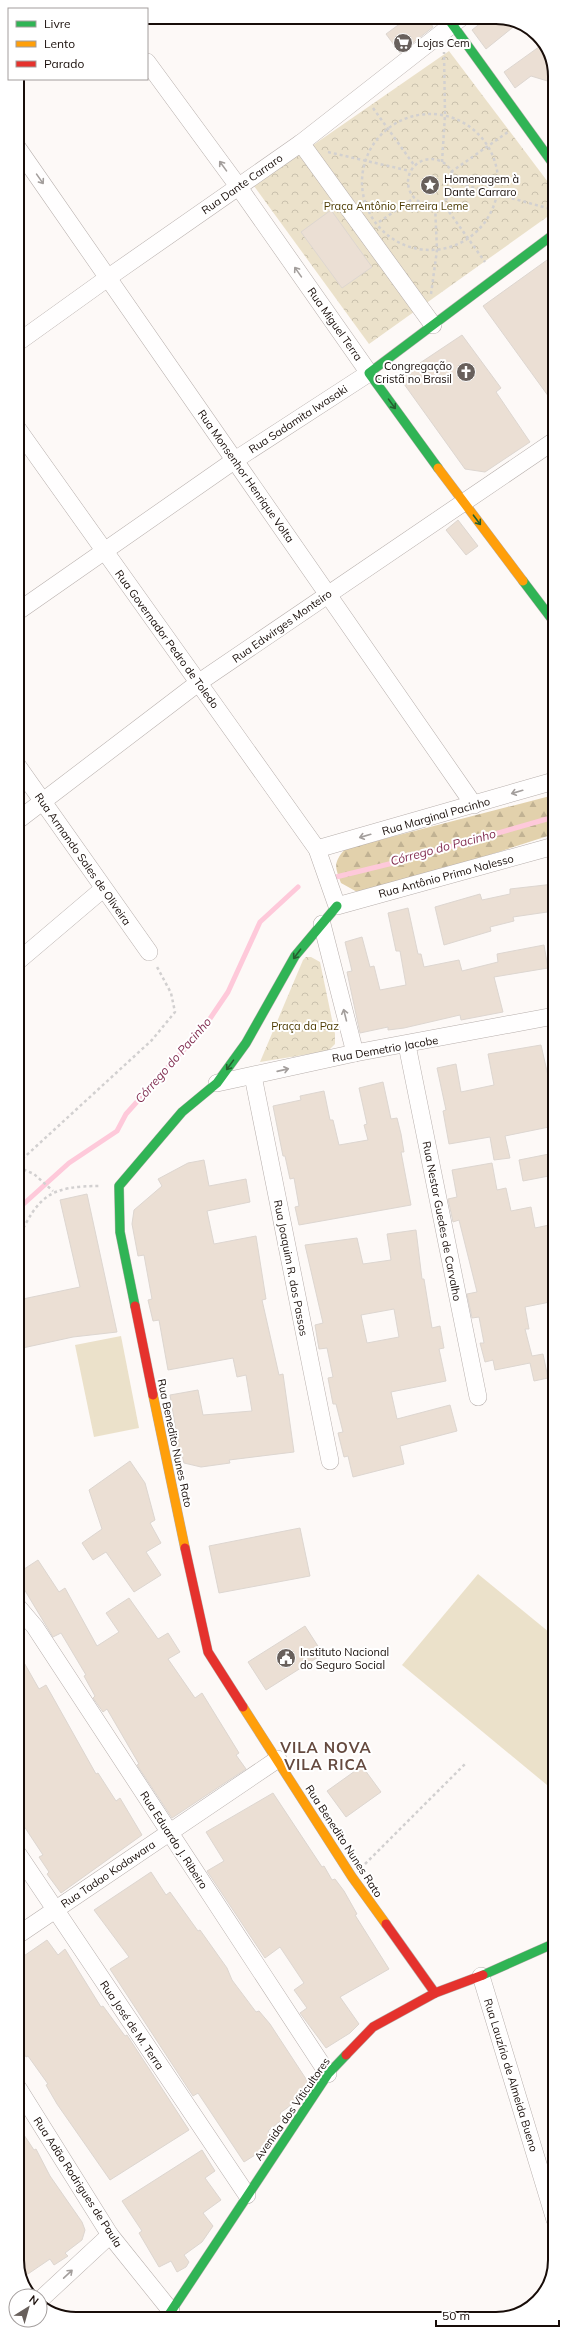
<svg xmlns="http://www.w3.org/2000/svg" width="572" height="2336" font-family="Mulish,sans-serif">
<defs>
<pattern id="forest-firs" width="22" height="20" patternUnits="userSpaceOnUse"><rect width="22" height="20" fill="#e2d1ac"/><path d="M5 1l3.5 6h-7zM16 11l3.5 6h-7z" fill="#c1b293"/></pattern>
<pattern id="park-crowns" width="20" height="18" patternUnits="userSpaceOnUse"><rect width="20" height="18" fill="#ebe1ca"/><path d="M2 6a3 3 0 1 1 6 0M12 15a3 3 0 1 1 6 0" fill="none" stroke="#c9c0ac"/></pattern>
</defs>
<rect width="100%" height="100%" fill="#fdf9f7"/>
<path fill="url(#forest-firs)" d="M554 795V834L377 891 359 893 341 883C335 867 333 863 345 849Z"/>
<g fill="url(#park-crowns)">
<path d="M449 51 554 190V212L369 344 254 186Z"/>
<path d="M306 957H311L320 962 335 1034V1044L328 1051 260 1062 303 960Z"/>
</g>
<g fill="#ebe1ca">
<path d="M121 1336 139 1428 94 1437 75 1345Z"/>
<path d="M478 1574 555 1637V1776L547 1785 402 1665Z"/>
</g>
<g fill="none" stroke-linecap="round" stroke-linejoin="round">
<g stroke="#fec9da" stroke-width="5">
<path d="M332 878 393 863 554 817"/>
<path d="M18 1209 69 1163 117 1131 126 1114 205 1026 228 992 260 922 298 887"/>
</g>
</g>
<g fill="#ebdfd4" stroke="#ddd6d0" fill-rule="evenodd">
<path d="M409 17H427L433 27 400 53 386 34Z"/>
<path d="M488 17H503L517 24 486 49 472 30Z"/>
<path d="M543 44 554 65V83L531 76 515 88 504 72Z"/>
<path d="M331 210 372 267 342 288 301 232Z"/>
<path d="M554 255V404L483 306Z"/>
<path d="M462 335 501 388 496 392 530 442 485 472 465 469 399 377Z"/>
<path d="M458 520 478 546 466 555 446 530Z"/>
<path d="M554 884V911L513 917 514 921 490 927 491 931 444 945 435 907 480 894 482 900 510 894V889Z"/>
<path d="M408 908 418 954H421L424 967 459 960 462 971 498 962 497 954 544 945 548 968 494 977 503 1012 461 1020 460 1015 404 1028 388 1030V1027L360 1033 347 972 352 971 345 942 362 937 370 967 374 966 380 990 406 985 400 951H396L388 913Z"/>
<path d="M541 1045 554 1102V1126L505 1136 510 1158 494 1160 490 1137 449 1144 443 1111 446 1110 437 1068 456 1064 461 1092 494 1085 488 1054Z"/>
<path d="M383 1082 391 1119 397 1118 401 1134 404 1152H401L411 1205 299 1225 295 1207 299 1206 294 1178 290 1179 285 1156H283L273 1106 301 1100 300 1096 324 1091 330 1120H333L339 1145 368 1140 364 1125 367 1124 359 1088Z"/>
<path d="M554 1153V1175L523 1181 519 1160Z"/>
<path d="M204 1160 209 1186 246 1179 250 1202 207 1211 214 1244 256 1236 266 1299 262 1300 279 1375 283 1374 294 1452 229 1460 230 1463 201 1467 184 1463 182 1455H178L176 1443 178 1442 170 1395 198 1390 203 1415 252 1411 246 1375 237 1377 233 1358 168 1370 159 1320 153 1321 148 1300 152 1299 144 1255 138 1256 132 1224 134 1210 162 1186 158 1179 188 1163Z"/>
<path d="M492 1163 497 1190 506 1188 511 1211 531 1207 535 1228 554 1224 555 1301 525 1307 529 1329H525L532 1356 543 1354 548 1378 534 1381 530 1363 495 1370 493 1360 485 1362 480 1343H484L479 1317 472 1318 467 1294 477 1292 459 1220 453 1222 448 1199 457 1197 452 1170Z"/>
<path d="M87 1194 117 1332 73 1337 18 1349V1300L80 1287 60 1200Z"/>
<path d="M416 1230 422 1279H424L432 1328 440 1326 444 1348 439 1349 446 1381 391 1392 397 1419 450 1405 457 1431 400 1446 404 1464 353 1477 348 1456 344 1457 338 1433 343 1432 336 1404H333L328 1378 333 1377 327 1348 319 1349 315 1325 323 1323 305 1245 357 1238 363 1264 391 1260 387 1234ZM394 1309 399 1337 367 1343 361 1315Z"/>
<path d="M130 1461 145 1483 155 1520 150 1523 161 1543 146 1552 161 1575 134 1592 106 1552 93 1560 82 1543 102 1529 89 1490Z"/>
<path d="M300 1528 310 1576 219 1593 209 1546Z"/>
<path d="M38 1560 59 1592 65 1588 97 1646 119 1632 106 1613 129 1598 158 1639 168 1633 180 1652 168 1659 195 1698 202 1693 239 1753 236 1755 246 1769 172 1818 137 1765 139 1764 107 1709 103 1712 93 1698 95 1696 84 1676 86 1675 61 1633 53 1637 24 1589 18 1593V1573Z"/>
<path d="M305 1626 323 1654 266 1690 248 1662Z"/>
<path d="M18 1652 39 1689 46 1685 96 1774 98 1773 116 1801 120 1798 142 1835 61 1893 47 1874 49 1872 39 1857 43 1855 18 1817Z"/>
<path d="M362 1766 381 1792 346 1817 327 1791Z"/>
<path d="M273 1793 322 1867 324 1866 332 1880 335 1879 344 1891 357 1914 355 1915 389 1969 340 1997 359 2024 350 2033 326 2048 300 2013 307 2008 294 1990 304 1983 280 1947 265 1958 207 1871 224 1861 206 1832Z"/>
<path d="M151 1872 166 1895 170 1892 198 1931 200 1930 227 1968 232 1980 256 2012 259 2011 270 2024 308 2082 294 2103 280 2113 284 2118 268 2131 272 2136 263 2150 244 2162 198 2093 193 2096 110 1969 129 1957 94 1910Z"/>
<path d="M47 1940 58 1955 65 1949 101 2007 103 2006 125 2036 127 2035 189 2130 110 2180 57 2104 46 2085 48 2084 28 2056 26 2057 18 2043V1960Z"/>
<path d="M18 2126 34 2150 36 2149 50 2176 82 2222 85 2230 82 2240 65 2253 68 2256 54 2265 50 2259 22 2278 18 2271Z"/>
<path d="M202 2150 215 2171 205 2178 221 2200 203 2213 213 2226 202 2242 184 2255 189 2262 186 2267 177 2272 171 2261 159 2267 139 2233 142 2231 122 2201Z"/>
</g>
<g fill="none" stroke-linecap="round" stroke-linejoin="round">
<defs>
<g id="street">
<path d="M301 143 433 325"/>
<path d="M17 147 474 805"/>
<path d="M17 343 109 277 301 143 462 17"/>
<path d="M17 428 317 849 337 906 554 846"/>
<path d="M17 612 235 460 369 373 238 186 147 62"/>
<path d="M17 765 149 952"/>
<path d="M17 821 198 683 554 441"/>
<path d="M317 849 554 781"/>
<path d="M322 924 355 1053"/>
<path d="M17 962 103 889"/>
<path d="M407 1045 478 1397"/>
<path d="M253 1076 330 1461"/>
<path d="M217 1083 355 1053 554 1016"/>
<path d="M18 1607 35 1627 328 2074"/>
<path d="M18 1854 247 2195"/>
<path d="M18 1935 278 1759"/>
<path d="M481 1976 555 2220"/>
<path d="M18 2088 110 2235 171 2311"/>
<path d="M40 2300 110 2235"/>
</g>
<g id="fast">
<path d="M447 17 554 165"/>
<path d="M438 468 369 373 554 234"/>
<path d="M523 581 554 622"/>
<path d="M135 1306 120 1232 119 1186 182 1112 217 1083 246 1043 295 956 337 906"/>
<path d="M483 1975 555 1943"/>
<path d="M166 2319 328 2074 346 2055"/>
</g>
<g id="slow">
<path d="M438 468 523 581"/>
<path d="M153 1395 185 1548"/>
<path d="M243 1707 352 1877 386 1924"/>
</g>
<g id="jam">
<path d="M135 1306 153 1395"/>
<path d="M185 1548 208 1652 243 1707"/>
<path d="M386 1924 435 1993"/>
<path d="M346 2055 373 2027 435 1993 483 1975"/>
</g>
</defs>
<use href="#street" stroke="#b7afac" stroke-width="18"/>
<use href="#fast" stroke="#b7afac" stroke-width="10"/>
<use href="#slow" stroke="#b7afac" stroke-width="10"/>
<use href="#jam" stroke="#b7afac" stroke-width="10"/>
<g stroke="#d2d0d0" stroke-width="2.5" stroke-dasharray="3 3" stroke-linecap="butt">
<path d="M373 108 414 165"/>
<circle cx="430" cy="182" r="68"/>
<path d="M328 152 410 171"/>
<circle cx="431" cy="182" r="23"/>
<path d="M442 162 445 115 444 52"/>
<path d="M451 172 508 132"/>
<path d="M454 182 554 210"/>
<path d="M442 202 485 262"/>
<path d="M379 222 414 198"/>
<path d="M431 294 437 250 435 205"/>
<path d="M18 1163 152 1040 175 1012 171 993 156 965"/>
<path d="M18 1167 34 1174 53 1191"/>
<path d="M18 1239C39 1195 50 1186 101 1186"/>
<path d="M365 1864 466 1763"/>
</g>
<use href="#street" stroke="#fffefe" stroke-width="17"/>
<use href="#fast" stroke="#30b455" stroke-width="9"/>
<use href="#slow" stroke="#ff9f0a" stroke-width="9"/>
<use href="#jam" stroke="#e5322d" stroke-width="9"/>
</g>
<defs><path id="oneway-shaft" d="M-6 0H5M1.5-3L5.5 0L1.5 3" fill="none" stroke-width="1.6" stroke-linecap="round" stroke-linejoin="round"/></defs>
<g stroke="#a39e9c">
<use href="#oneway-shaft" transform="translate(223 166) rotate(-126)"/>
<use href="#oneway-shaft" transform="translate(40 179) rotate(55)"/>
<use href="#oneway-shaft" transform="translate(298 272) rotate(-125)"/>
<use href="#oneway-shaft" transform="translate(517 792) rotate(164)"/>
<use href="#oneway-shaft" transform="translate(365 836) rotate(164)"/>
<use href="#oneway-shaft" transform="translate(345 1015) rotate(-104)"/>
<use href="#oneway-shaft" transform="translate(283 1070) rotate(-13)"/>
<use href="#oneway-shaft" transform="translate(68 2274) rotate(-43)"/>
</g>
<g stroke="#24602f">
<use href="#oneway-shaft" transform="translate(392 404) rotate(54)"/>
<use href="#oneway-shaft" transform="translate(477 520) rotate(53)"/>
<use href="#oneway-shaft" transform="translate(297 954) rotate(127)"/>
<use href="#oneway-shaft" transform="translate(230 1065) rotate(126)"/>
</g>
<defs>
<symbol id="supermarket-disc" viewBox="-11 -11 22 22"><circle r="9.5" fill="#68605c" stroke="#fff"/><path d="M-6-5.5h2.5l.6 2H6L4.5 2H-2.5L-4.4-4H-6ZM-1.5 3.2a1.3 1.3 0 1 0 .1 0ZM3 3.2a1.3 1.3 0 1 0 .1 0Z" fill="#fff"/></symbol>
<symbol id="sight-disc" viewBox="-11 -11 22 22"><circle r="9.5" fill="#68605c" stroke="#fff"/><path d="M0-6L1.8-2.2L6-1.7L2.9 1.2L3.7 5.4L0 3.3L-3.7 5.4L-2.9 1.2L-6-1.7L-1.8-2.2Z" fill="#fff"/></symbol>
<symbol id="church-disc" viewBox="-11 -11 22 22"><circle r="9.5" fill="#68605c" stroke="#fff"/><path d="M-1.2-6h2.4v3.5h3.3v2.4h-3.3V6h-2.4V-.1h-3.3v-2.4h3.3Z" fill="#fff"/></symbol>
<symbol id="civic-disc" viewBox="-11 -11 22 22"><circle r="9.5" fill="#68605c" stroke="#fff"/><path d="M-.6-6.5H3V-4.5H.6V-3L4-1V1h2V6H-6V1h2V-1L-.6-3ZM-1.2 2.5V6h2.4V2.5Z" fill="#fff"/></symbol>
</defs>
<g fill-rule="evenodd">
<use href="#supermarket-disc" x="392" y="32" width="22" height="22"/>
<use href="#sight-disc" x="419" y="174" width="22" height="22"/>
<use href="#church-disc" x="455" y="361" width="22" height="22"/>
<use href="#civic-disc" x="275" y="1647" width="22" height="22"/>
</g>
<g text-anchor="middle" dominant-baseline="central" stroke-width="4" stroke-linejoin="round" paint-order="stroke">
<g font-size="11" fill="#180d09" stroke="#fff" text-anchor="start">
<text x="417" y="43">Lojas Cem</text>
<text x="444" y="179">Homenagem à<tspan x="444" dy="13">Dante Carraro</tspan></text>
<text x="452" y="366" text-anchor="end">Congregação<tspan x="452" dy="13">Cristã no Brasil</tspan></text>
<text x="300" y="1652">Instituto Nacional<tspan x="300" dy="13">do Seguro Social</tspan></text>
</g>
<g font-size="11" fill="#180d09" stroke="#fff">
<text transform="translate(242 184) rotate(-35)">Rua Dante Carraro</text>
<text transform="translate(335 324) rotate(55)">Rua Miguel Terra</text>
<text transform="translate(298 419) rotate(-33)">Rua Sadamita Iwasaki</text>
<text transform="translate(246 476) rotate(55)">Rua Monsenhor Henrique Volta</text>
<text transform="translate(282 626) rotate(-35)">Rua Edwirges Monteiro</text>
<text transform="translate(167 639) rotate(54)">Rua Governador Pedro de Toledo</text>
<text transform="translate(436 816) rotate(-16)">Rua Marginal Pacinho</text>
<text transform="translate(83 859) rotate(55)">Rua Armando Sales de Oliveira</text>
<text transform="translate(446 876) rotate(-15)">Rua Antônio Primo Nalesso</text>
<text transform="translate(385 1049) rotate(-10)">Rua Demetrio Jacobe</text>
<text transform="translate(442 1221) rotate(79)">Rua Nestor Guedes de Carvalho</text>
<text transform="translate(291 1268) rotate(79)">Rua Joaquim R. dos Passos</text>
<text transform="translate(175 1443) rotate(78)">Rua Benedito Nunes Rato</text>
<text transform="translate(174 1840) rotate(57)">Rua Eduardo J. Ribeiro</text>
<text transform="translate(344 1841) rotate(57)">Rua Benedito Nunes Rato</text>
<text transform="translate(108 1874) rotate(-34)">Rua Tadao Kodawara</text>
<text transform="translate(132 2025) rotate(56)">Rua José de M. Terra</text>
<text transform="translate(511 2075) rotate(73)">Rua Lauzírio de Almeida Bueno</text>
<text transform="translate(292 2109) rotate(-55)">Avenida dos Viticultores</text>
<text transform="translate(78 2182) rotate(57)">Rua Adão Rodrigues de Paula</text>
</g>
<g font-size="11" fill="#4c3a01" stroke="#fff">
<text x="396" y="206">Praça Antônio Ferreira Leme</text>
<text x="305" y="1026">Praça da Paz</text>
</g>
<g font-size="12" font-style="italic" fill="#832f52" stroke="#fff">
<text transform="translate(443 847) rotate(-15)">Córrego do Pacinho</text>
<text transform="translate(173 1060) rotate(-49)">Córrego do Pacinho</text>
</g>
<g font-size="15" font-weight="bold" letter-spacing="1" fill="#654a3f" stroke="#fff">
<text x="326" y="1747">VILA NOVA<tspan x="326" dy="17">VILA RICA</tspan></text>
</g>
</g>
<path d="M0 0H572V2336H0ZM76 24H496A52 52 0 0 1 548 76V2260A52 52 0 0 1 496 2312H76A52 52 0 0 1 24 2260V76A52 52 0 0 1 76 24Z" fill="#fff" fill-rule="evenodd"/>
<path fill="none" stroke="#180d09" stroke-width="2" d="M76 24H496A52 52 0 0 1 548 76V2260A52 52 0 0 1 496 2312H76A52 52 0 0 1 24 2260V76A52 52 0 0 1 76 24Z"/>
<rect x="8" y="8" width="140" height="72" fill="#ffffff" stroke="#a39e9d"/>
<rect x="16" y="21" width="20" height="6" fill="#30b455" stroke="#a39e9d"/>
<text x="44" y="28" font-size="12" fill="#180d09">Livre</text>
<rect x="16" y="41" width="20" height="6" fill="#ff9f0a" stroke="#a39e9d"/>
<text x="44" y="48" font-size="12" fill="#180d09">Lento</text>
<rect x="16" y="61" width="20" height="6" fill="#e5322d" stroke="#a39e9d"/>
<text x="44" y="68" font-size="12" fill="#180d09">Parado</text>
<g transform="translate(28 2308) rotate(37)"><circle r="19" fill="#ffffff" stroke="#a39e9d"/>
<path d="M0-3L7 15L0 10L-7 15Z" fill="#68605c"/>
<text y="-6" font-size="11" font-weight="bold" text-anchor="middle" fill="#180d09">N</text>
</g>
<path d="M436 2320v6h123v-6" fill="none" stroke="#180d09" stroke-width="2"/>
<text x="442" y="2320" font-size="12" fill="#180d09" stroke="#ffffff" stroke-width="3" paint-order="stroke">50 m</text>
</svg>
